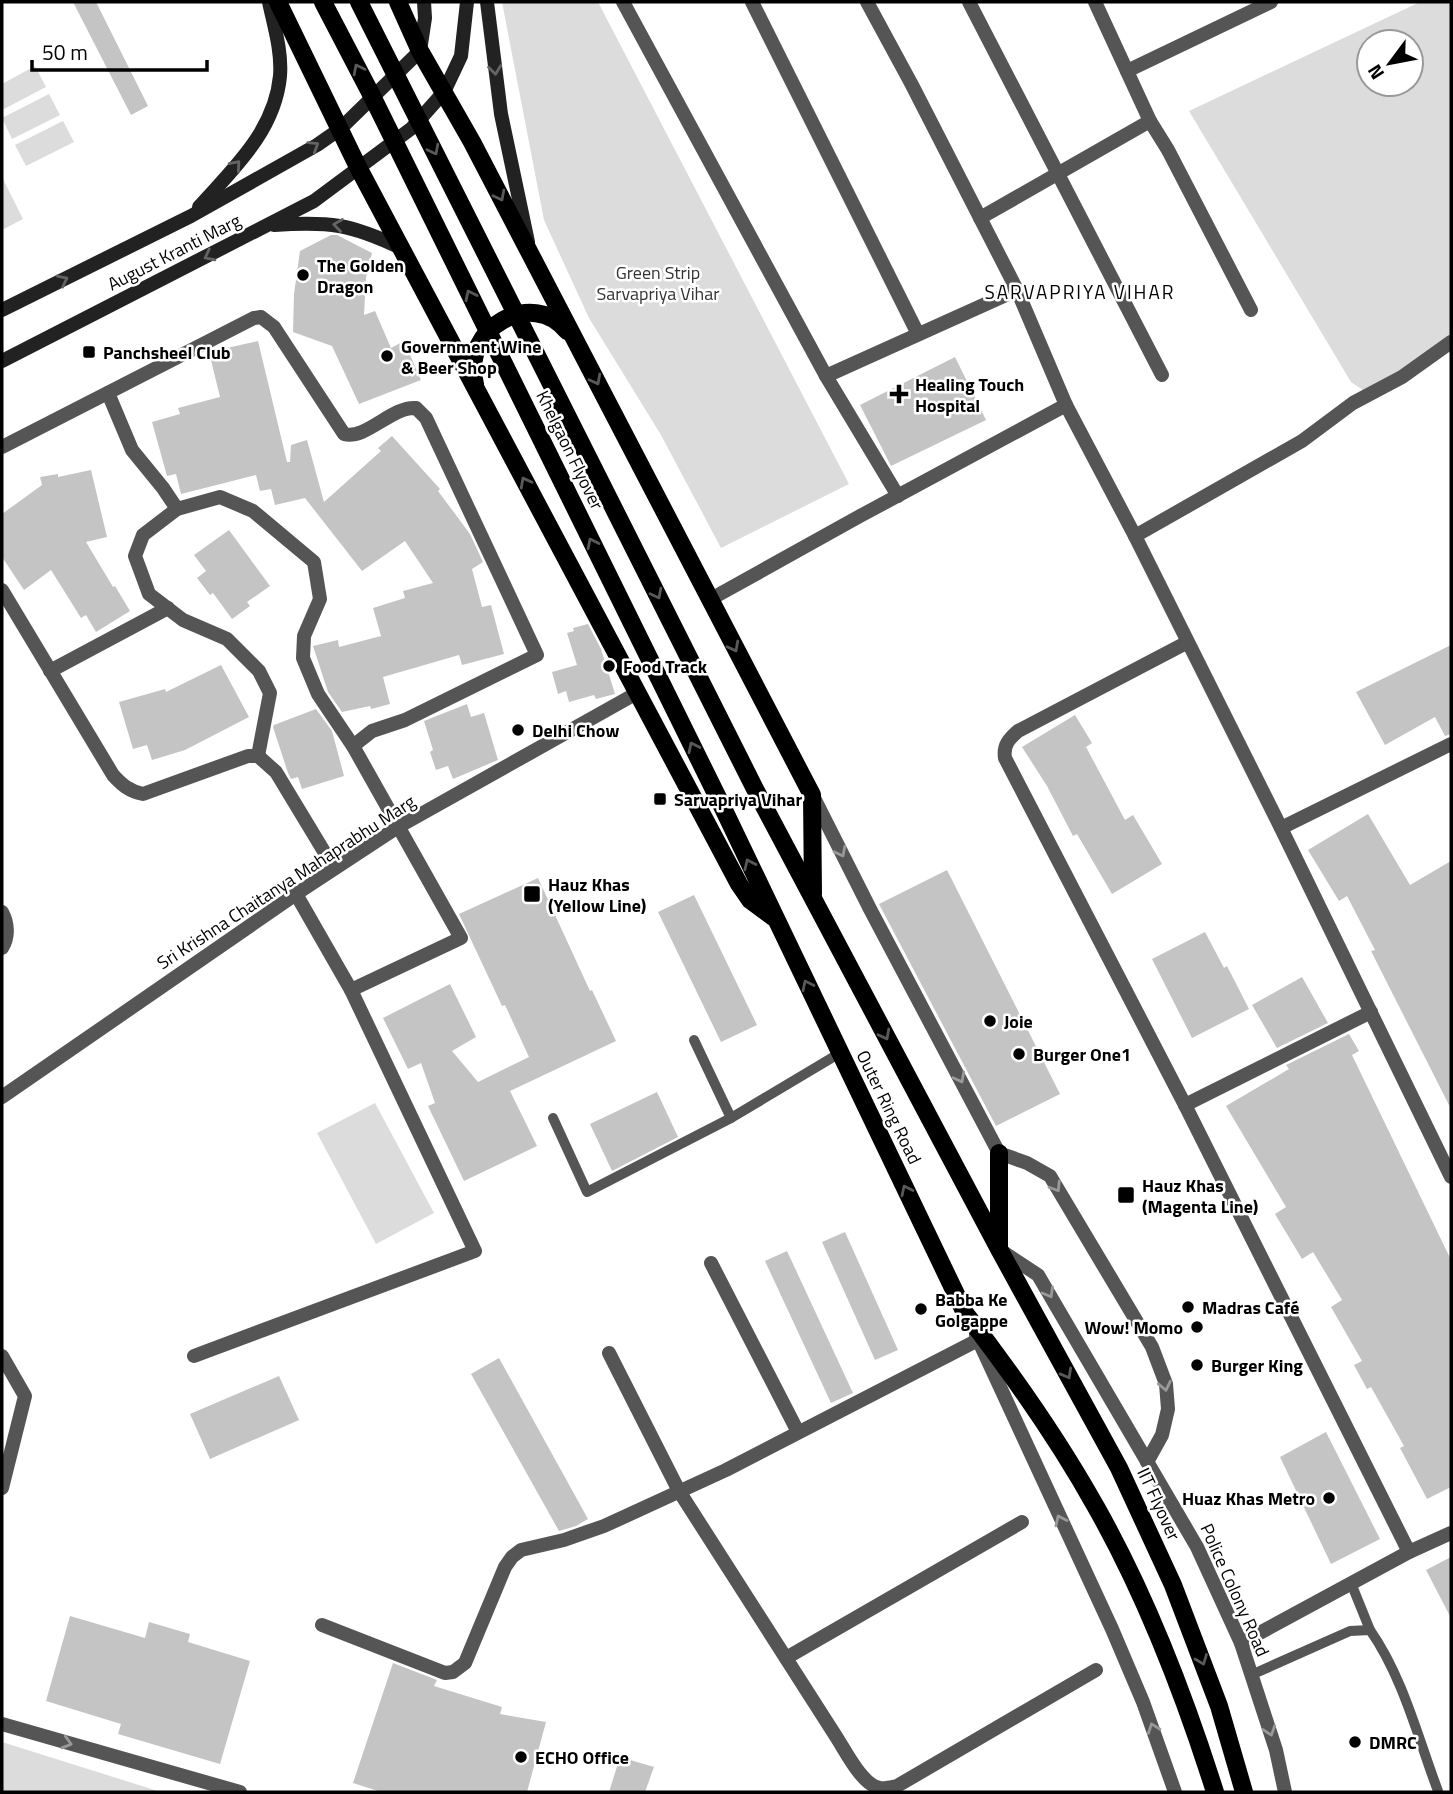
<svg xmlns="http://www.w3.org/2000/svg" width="1453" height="1794" font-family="'Titillium Web',sans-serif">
<rect width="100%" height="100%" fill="#fff"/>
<g fill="#dcdcdc" fill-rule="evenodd">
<path d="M502 2H598L849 484 721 548 661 435 589 318 544 220Z"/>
<path d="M1420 2H1451V342L1370 395 1351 382 1189 111ZM1369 42H1411V84H1369Z"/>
<path d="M35 66 46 87 2 110V84Z"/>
<path d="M49 94 60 115 12 139 2 118Z"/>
<path d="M63 121 74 142 26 166 15 145Z"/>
<path d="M2 177 23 219 2 230Z"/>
<path d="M375 1103 434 1213 376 1244 317 1133Z"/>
<path d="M2 1742 161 1792H2Z"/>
</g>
<g fill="#c4c4c4">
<path d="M73 2H96L148 106 131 115Z"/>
<path d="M331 235H337L372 253 366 278 364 315 375 311 391 348 404 341 421 380 359 404 332 346 293 332 294 294 300 251Z"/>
<path d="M258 341 287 462H290L291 445 307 440 324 502 381 451 378 448 392 436 440 489 438 491 470 534 483 562 472 569 482 607 491 605 504 654 462 665 459 655 383 677 390 704 371 709 370 706 342 712 328 692 313 646 338 640 339 647 381 636 373 608 405 598 403 591 433 583 405 541 362 571 305 498 275 505 271 489 260 491 256 475 181 494 176 474 167 476 152 422 180 414 178 408 220 397 209 352Z"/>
<path d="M955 357 986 420 891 466 860 405Z"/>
<path d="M91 470 107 537 86 542 113 587 115 586 130 611 96 632 86 615 81 618 51 570 24 590 2 557V514L42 485 40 477 58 474V477Z"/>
<path d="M229 530 270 586 247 602 250 606 232 619 213 593 210 595 197 578 206 571 194 555Z"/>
<path d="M588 624 601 649 615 694 596 699 594 695 569 702 566 691 558 694 552 672 577 665 567 633 574 631 573 628Z"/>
<path d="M1451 645V734L1445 736 1435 717 1385 745 1356 692Z"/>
<path d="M221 665 249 717 185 750 152 760 147 745 133 749 119 702 165 689 166 692Z"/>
<path d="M467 704 471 717 484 713 498 760 453 779 448 766 436 770 430 752 433 750 424 721Z"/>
<path d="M316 709 332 731 344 776 302 789 298 777 291 779 288 773 273 727 274 725Z"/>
<path d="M1075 715 1092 743 1086 747 1125 820 1133 815 1162 864 1112 894 1077 834 1073 836 1047 786 1022 747Z"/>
<path d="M1368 814 1410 885 1451 861V1109L1371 951 1375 950 1347 896 1339 901 1308 850Z"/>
<path d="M947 870 1060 1094 996 1126 879 904Z"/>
<path d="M538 878 590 991 592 990 616 1041 510 1091 537 1146 464 1181 428 1106 435 1103 421 1063 408 1069 383 1018 450 984 476 1037 452 1051 478 1082 529 1057 505 1005 502 1006 459 914Z"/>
<path d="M694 895 757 1025 721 1042 658 912Z"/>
<path d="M1205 932 1224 968 1227 966 1249 1009 1192 1038 1152 959Z"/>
<path d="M1302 977 1328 1023 1277 1048 1252 1005Z"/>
<path d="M1349 1034 1359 1051 1352 1055 1451 1260V1487L1427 1499 1400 1448 1404 1446 1371 1387 1367 1389 1354 1365 1362 1361 1331 1307 1342 1300 1313 1252 1302 1259 1275 1214 1286 1207 1226 1106 1289 1069 1286 1065Z"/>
<path d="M657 1092 678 1137 612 1171 590 1124Z"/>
<path d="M845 1232 898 1350 875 1360 822 1242Z"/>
<path d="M787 1251 853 1393 831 1403 765 1261Z"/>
<path d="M499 1358 588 1519 576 1526 559 1531 471 1374Z"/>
<path d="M279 1376 299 1420 210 1459 190 1414Z"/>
<path d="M1326 1432 1380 1539 1331 1564 1280 1457Z"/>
<path d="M1451 1557V1618L1426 1570Z"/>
<path d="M70 1616 145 1638 149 1622 190 1634 188 1642 250 1661 220 1764 118 1734 121 1724 46 1701Z"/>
<path d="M393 1663 437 1680 434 1686 502 1707 500 1714 546 1722 527 1792H381L353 1783Z"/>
<path d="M620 1757 654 1767 645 1792H609Z"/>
</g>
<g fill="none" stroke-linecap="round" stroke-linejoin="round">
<g stroke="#555" stroke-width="10">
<path d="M694 1040 731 1118"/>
<path d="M553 1118 587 1192 731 1118 840 1053"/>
<path d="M1351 1583 1370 1630"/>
<path d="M1251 1675 1350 1631 1370 1630C1403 1677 1418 1738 1438 1791"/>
</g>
<g stroke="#555" stroke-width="14">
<path d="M623 2 826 376 898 496"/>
<path d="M752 2 918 334"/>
<path d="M867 2 912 85 1017 290 1066 405 1135 536 1281 828 1451 1177"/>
<path d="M969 2 1162 375"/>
<path d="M1095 2 1150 121 1168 150 1251 310"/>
<path d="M1127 71 1271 2"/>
<path d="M980 218 1150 121"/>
<path d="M826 376 1017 290"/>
<path d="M108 393 132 450 163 488 177 509"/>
<path d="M2 447 254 318 261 317 274 327 344 434C366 440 392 406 416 408L426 418 537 655 405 720 372 731 353 746"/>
<path d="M1135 536 1302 441 1353 403 1402 377 1451 342"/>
<path d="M2 590 113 775C122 785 129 791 143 794L248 756H258L276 772 334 868"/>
<path d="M709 600 860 516 1066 405"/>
<path d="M1186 643 1018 731C1009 739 1003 745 1005 758L1185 1105 1409 1552"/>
<path d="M50 671 168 608"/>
<path d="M258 756 270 693 259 671 227 639 183 620 149 594 135 556 143 535 177 509 220 497 253 511 314 562 320 599 304 636 303 658 318 694 353 746 461 938 351 990"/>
<path d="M813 796 870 909 999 1153 1027 1163 1050 1176 1152 1347 1166 1384 1168 1409 1162 1435 1147 1462"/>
<path d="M1281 828 1451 744"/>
<path d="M2 912C8 923 9 937 2 948"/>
<path d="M1185 1105 1371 1012"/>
<path d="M711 1263 798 1432"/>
<path d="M609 1353 679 1491 837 1738C846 1752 863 1786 880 1788 885 1789 892 1787 897 1786L1096 1670"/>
<path d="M2 1356 25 1396 2 1488"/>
<path d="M194 1356 475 1251 351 990 296 894"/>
<path d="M322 1625 445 1673 453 1672 465 1663 505 1567 512 1557 521 1550 564 1540 604 1526 726 1470 978 1340"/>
<path d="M1241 1643 1409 1552 1451 1533"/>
<path d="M786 1658 1022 1522"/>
<path d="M2 1724 240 1792"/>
</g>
<g stroke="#555" stroke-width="14">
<path d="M2 1097 296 894 398 827 637 693"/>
<path d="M1000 1250 1038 1275 1197 1547 1241 1643 1276 1750 1285 1792"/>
<path d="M976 1335 1112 1629 1143 1702 1175 1792"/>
</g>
<g stroke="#222" stroke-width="14">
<path d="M487 2 501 114 528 242"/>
<path d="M199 207C233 169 275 131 280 76 282 51 274 26 269 2"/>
<path d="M274 225C329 221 351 224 401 248"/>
<path d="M2 310 191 216 317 145 340 129 420 51 425 18 424 2"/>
<path d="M2 361 314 201 412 128 444 92 461 56 467 2"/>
</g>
<g stroke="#000" stroke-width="18">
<path d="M278 2 358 167 739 884 750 900 773 917"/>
<path d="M323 2 372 96 723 808 965 1313C1013 1375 1058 1439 1096 1507 1147 1597 1184 1694 1215 1792"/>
<path d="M359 2 756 791 999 1249 1119 1468 1173 1585 1219 1706 1244 1792"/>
<path d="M398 2 420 51 472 142 812 795 813 894"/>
<path d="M475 384C460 328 533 288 567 331"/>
<path d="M999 1246V1153"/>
</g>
</g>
<defs><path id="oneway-chevron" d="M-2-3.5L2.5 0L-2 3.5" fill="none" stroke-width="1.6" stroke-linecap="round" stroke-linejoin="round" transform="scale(1.75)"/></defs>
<g stroke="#595959">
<use href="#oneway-chevron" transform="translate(358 69) rotate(-117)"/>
<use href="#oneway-chevron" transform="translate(434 150) rotate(63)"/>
<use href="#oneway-chevron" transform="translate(500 196) rotate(63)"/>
<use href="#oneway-chevron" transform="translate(470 295) rotate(-116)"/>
<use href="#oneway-chevron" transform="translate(596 380) rotate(62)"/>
<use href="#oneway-chevron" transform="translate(525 482) rotate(-118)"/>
<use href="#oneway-chevron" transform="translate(592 543) rotate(-116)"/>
<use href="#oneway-chevron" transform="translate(657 594) rotate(63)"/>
<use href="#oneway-chevron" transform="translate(734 647) rotate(62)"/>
<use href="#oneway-chevron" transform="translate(693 747) rotate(-116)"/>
<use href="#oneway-chevron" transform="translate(749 864) rotate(-115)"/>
<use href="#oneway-chevron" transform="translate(807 985) rotate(-116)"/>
<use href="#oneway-chevron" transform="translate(885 1035) rotate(62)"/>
<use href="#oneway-chevron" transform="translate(906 1190) rotate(-116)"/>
<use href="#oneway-chevron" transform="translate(1067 1374) rotate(61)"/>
<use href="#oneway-chevron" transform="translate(1202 1660) rotate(69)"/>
</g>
<g stroke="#646464">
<use href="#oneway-chevron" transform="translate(495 70) rotate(83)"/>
<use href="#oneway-chevron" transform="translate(314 146) rotate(-32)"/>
<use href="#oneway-chevron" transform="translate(236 165) rotate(-49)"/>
<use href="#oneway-chevron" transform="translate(338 225) rotate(-172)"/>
<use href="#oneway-chevron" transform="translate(209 256) rotate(153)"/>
<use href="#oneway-chevron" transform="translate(63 280) rotate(-26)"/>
</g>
<g stroke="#999">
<use href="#oneway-chevron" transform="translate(841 852) rotate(63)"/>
<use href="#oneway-chevron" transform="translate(960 1078) rotate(62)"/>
<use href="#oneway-chevron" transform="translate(1056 1187) rotate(58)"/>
<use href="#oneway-chevron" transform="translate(1049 1293) rotate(60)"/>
<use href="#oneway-chevron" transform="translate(1165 1386) rotate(78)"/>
<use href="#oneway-chevron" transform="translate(1060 1520) rotate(-115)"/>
<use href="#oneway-chevron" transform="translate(1153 1728) rotate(-110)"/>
<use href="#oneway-chevron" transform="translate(1270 1731) rotate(72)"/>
<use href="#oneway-chevron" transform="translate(67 1743) rotate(16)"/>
</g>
<g fill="#000" stroke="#fff" stroke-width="2.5">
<circle cx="303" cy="275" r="7"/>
<rect x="82" y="345" width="14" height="14" rx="3.5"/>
<circle cx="387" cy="356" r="7"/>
<path d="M895.5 383.5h7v7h7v7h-7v7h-7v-7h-7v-7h7z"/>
<circle cx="609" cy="666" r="7"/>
<circle cx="518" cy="730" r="7"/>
<rect x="653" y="792" width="14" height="14" rx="3.5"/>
<rect x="523" y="885" width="18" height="18" rx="3.5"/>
<circle cx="990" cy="1021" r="7"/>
<circle cx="1019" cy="1054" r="7"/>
<rect x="1117" y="1186" width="18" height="18" rx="3.5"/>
<circle cx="1188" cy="1307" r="7"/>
<circle cx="921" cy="1309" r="7"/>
<circle cx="1197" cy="1327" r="7"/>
<circle cx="1197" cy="1365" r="7"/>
<circle cx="1329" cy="1498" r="7"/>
<circle cx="1355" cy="1742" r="7"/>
<circle cx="521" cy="1757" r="7"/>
</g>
<g text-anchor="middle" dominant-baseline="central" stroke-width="5" stroke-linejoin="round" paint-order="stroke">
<g font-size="18" fill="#000" stroke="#fff">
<text transform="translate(174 252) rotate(-27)">August Kranti Marg</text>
<text transform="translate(570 450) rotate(64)">Khelgaon Flyover</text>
<text transform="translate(286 882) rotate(-33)">Sri Krishna Chaitanya Mahaprabhu Marg</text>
<text transform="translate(889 1107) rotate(64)">Outer Ring Road</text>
<text transform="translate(1159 1504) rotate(65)">IIT Flyover</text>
<text transform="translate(1235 1590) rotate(66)">Police Colony Road</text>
</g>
<g font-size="18" font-weight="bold" fill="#000" stroke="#fff" text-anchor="start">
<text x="317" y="265">The Golden<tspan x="317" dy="21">Dragon</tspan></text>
<text x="401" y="346">Government Wine<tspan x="401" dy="21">&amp; Beer Shop</tspan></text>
<text x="103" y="352">Panchsheel Club</text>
<text x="915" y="384">Healing Touch<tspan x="915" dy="21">Hospital</tspan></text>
<text x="623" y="666">Food Track</text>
<text x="532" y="730">Delhi Chow</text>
<text x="674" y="799">Sarvapriya Vihar</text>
<text x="548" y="884">Hauz Khas<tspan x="548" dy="21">(Yellow Line)</tspan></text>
<text x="1004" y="1021">Joie</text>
<text x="1033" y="1054">Burger One1</text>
<text x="1142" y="1185">Hauz Khas<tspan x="1142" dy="21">(Magenta Line)</tspan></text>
<text x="935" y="1299">Babba Ke<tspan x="935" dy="21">Golgappe</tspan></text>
<text x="1202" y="1307">Madras Café</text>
<text x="1183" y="1327" text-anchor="end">Wow! Momo</text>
<text x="1211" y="1365">Burger King</text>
<text x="1315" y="1498" text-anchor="end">Huaz Khas Metro</text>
<text x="1369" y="1742">DMRC</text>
<text x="535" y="1757">ECHO Office</text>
</g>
<g font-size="18" fill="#333" stroke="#fff">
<text x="658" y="272">Green Strip<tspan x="658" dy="21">Sarvapriya Vihar</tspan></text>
</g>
<g font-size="19" letter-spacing="2" fill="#000" stroke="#fff">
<text x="1080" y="291">SARVAPRIYA VIHAR</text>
</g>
</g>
<rect width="1453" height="1794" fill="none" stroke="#000000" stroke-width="7"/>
<g transform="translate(1390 63) rotate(238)"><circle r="33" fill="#ffffff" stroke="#999999" stroke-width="2"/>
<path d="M0-5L12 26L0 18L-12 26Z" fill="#000000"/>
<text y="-10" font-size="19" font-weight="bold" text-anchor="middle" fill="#000000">N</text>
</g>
<path d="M32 60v10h175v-10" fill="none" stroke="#000000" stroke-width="3.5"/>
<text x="42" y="60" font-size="21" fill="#000000" stroke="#ffffff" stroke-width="5" paint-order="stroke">50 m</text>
</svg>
